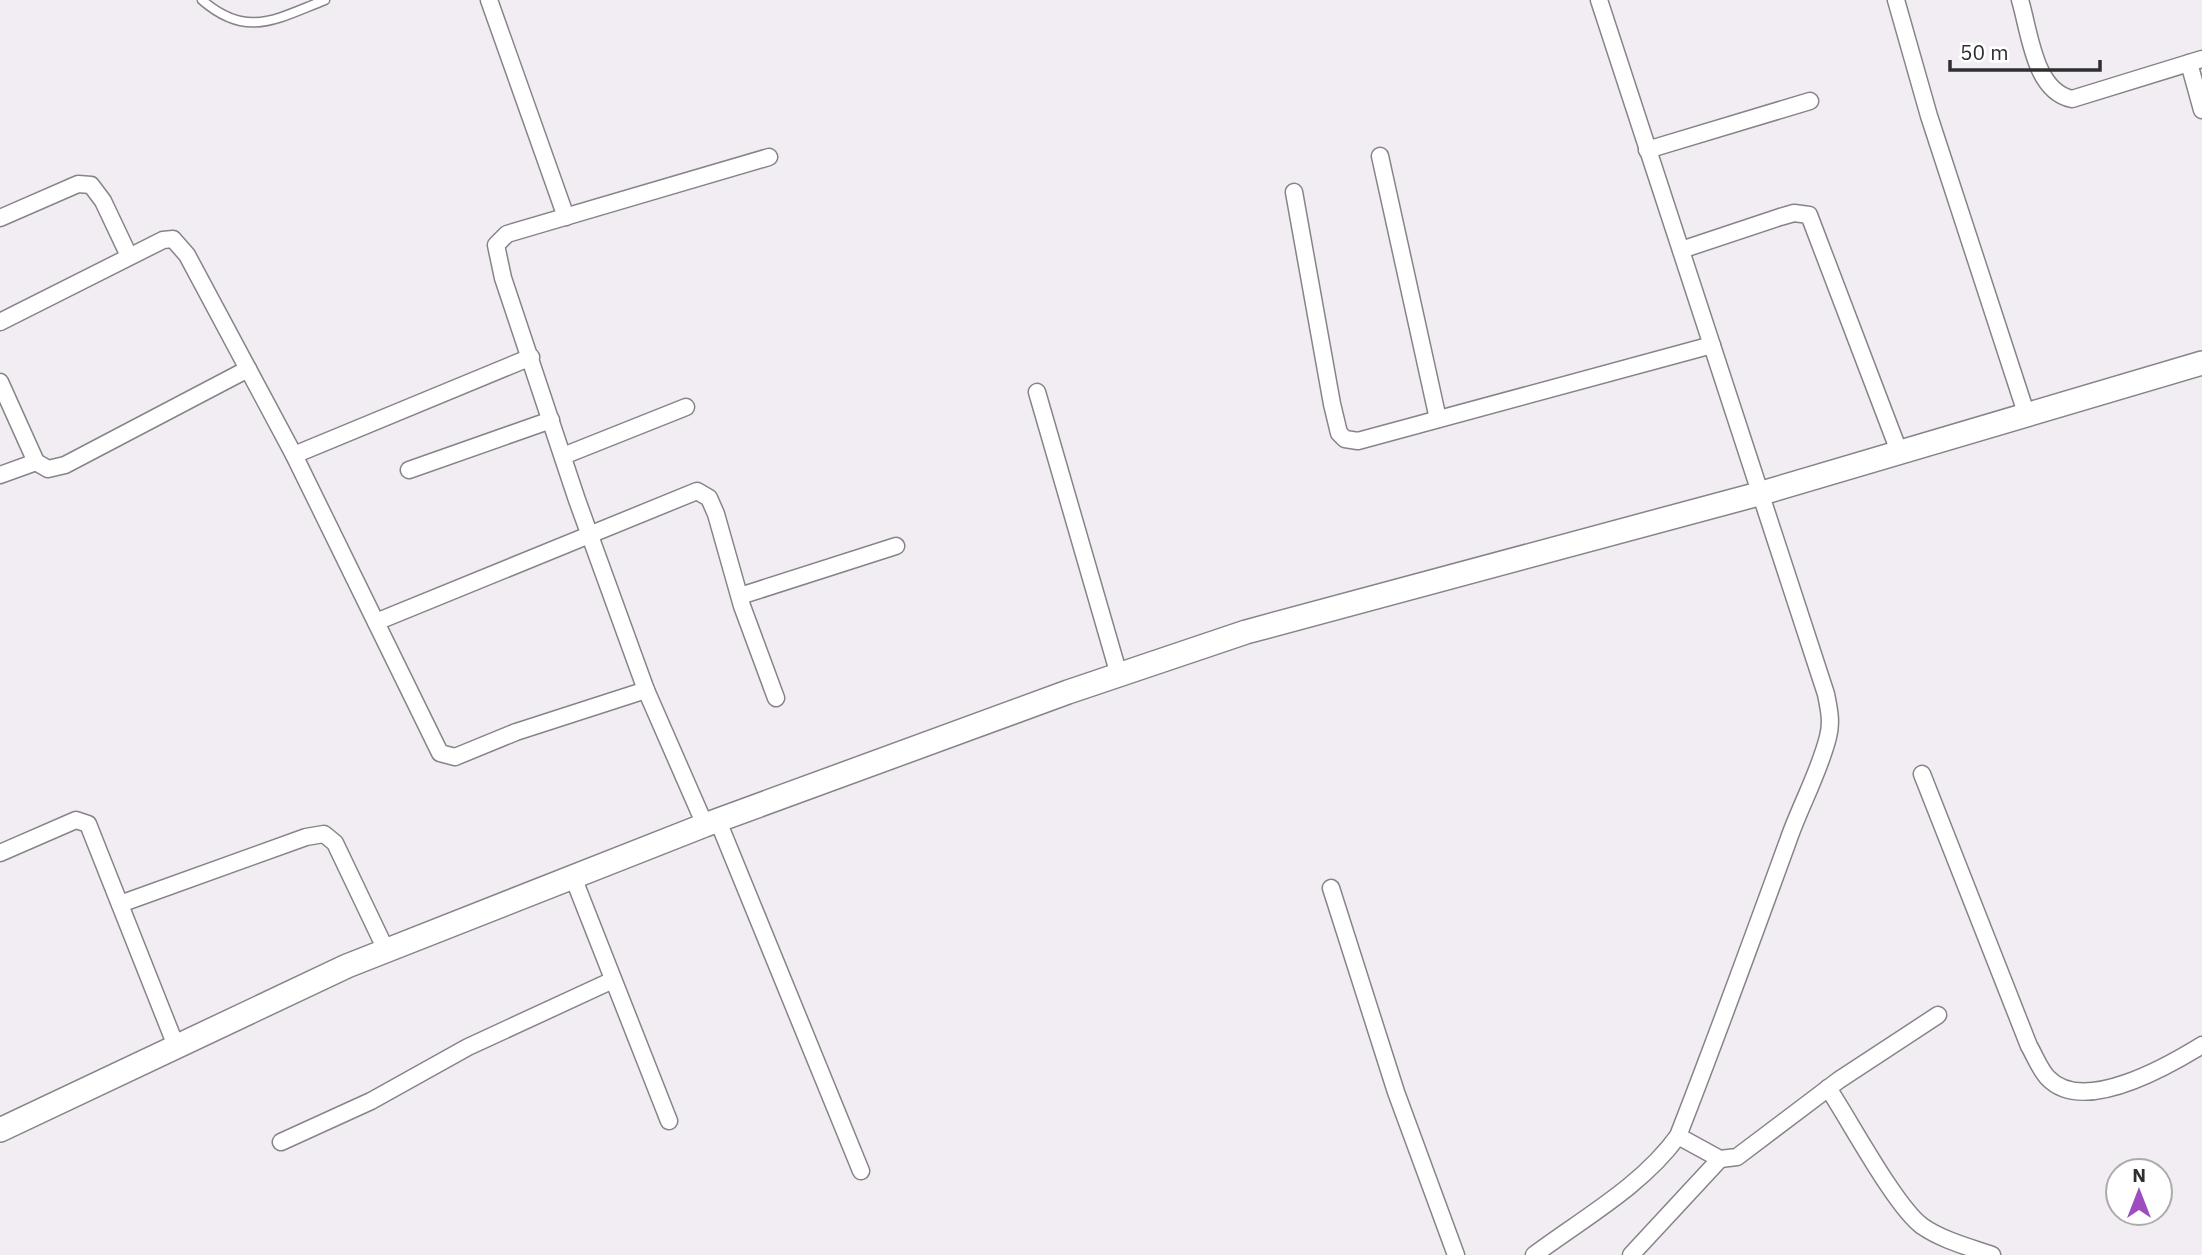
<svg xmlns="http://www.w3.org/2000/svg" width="2202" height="1255" font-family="'IBM Plex Sans',sans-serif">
<rect width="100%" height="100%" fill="#f1edf3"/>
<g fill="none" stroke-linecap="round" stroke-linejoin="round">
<defs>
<path id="lane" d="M202 0C247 39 276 19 325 0"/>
<g id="street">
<path d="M489 0 566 217"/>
<path d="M1896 0 1929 116 2027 416"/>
<path d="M2020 0C2030 33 2034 91 2072 99L2202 59"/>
<path d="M2189 63 2202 110"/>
<path d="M1647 150 1810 101"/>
<path d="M1380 156 1438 419"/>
<path d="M1294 192 1332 404 1339 433 1345 439 1358 441 1712 345"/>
<path d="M0 218 78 184 91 185 103 201 129 256"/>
<path d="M1681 250 1780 217 1794 213 1809 215 1900 454"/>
<path d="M0 322 163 240 173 239 187 255 294 455 440 753 455 757 516 732 646 690"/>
<path d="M0 382 36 462 48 469 65 465 248 369"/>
<path d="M1037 392 1119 675"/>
<path d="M294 455 531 357"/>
<path d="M563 456 686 407"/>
<path d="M409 470 551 420"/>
<path d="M0 475 36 462"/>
<path d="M740 596 896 546"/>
<path d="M376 622 697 491 709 498 716 514 742 606 776 698"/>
<path d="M1922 774 2029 1046C2035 1056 2040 1070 2048 1078 2083 1115 2168 1066 2202 1045"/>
<path d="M718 821 861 1171"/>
<path d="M705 825 646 690 577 500 503 278 496 245 507 234 769 157"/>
<path d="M0 853 69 823 76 820 88 824 176 1046"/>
<path d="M573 877 669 1121"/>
<path d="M1331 888 1396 1092 1456 1255"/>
<path d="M120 904 306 837 324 834 335 843 386 950"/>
<path d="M1828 1088C1850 1121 1895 1206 1922 1226 1942 1240 1969 1247 1992 1255"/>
<path d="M1678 1136 1720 1159 1737 1157 1839 1080 1938 1015"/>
<path d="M281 1142 371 1101 468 1047 613 980"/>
<path d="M1534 1255C1582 1219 1642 1186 1678 1136 1716 1039 1752 940 1788 841 1800 806 1819 773 1828 737 1832 722 1829 709 1826 694L1599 0"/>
<path d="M1631 1255 1720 1159"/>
</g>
<path id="secondary" d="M0 1130 347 966 705 825 1068 692 1246 632 1762 493 2202 363"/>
</defs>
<use href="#lane" stroke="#878489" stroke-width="11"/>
<use href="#street" stroke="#878489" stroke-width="19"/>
<use href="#secondary" stroke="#878489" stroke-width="26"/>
<use href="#lane" stroke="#fff" stroke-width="8"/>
<use href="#street" stroke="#fff" stroke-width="16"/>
<use href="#secondary" stroke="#fff" stroke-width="23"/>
</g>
<g transform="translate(2139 1192)"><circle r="33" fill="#ffffff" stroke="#acabac" stroke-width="2"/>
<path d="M0-5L12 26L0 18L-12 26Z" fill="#9d4dbe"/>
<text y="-10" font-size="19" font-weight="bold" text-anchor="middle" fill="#2f2e30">N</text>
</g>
<path d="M1950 60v10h150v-10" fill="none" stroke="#2f2e30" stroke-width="3.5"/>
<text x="1960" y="60" font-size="21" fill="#2f2e30" stroke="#ffffff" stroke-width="5" paint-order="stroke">50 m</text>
</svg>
